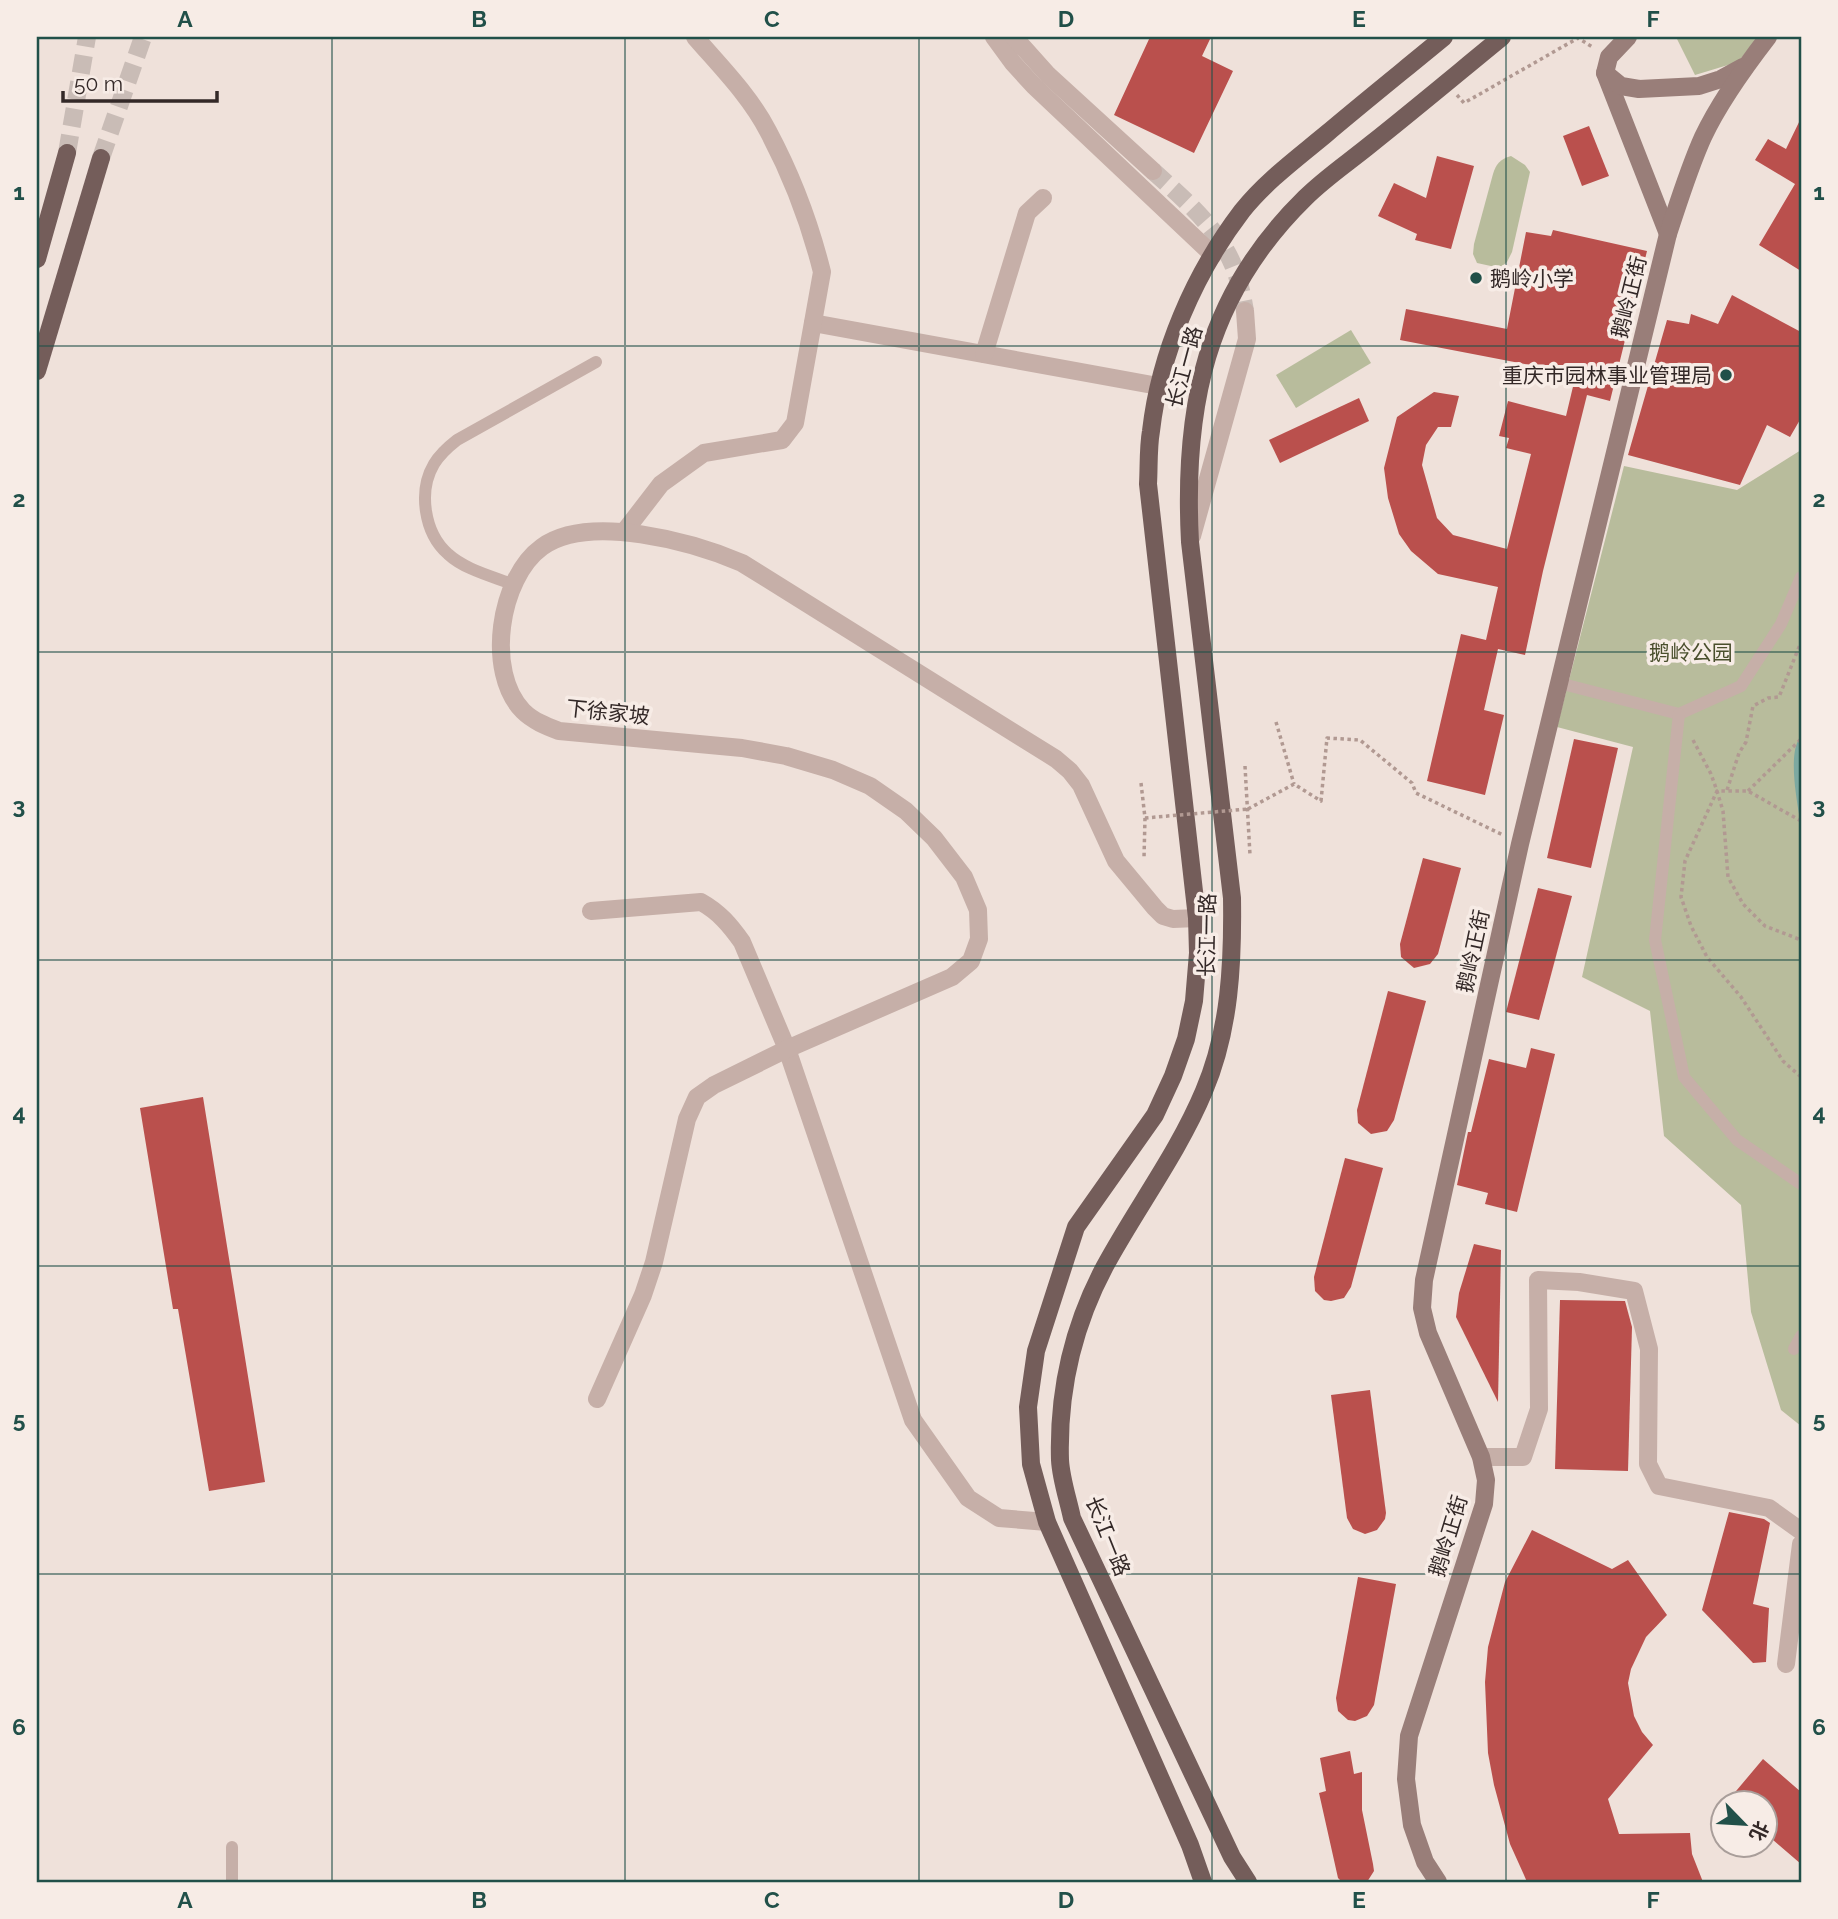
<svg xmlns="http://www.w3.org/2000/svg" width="1838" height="1919" font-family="Raleway,'Noto Sans SC',sans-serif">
<rect width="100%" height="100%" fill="#efe1da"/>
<g fill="#b8bc9c">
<path d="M1676 37H1758L1738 62 1695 75Z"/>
<path d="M1511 156 1525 165 1530 172 1512 252 1507 262 1500 268 1477 263 1473 254 1474 244 1493 174C1496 164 1500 159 1511 156Z"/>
<path d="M1351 330 1371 363 1296 408 1276 375Z"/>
<path d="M1801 450V1426L1781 1410 1751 1312 1741 1205 1664 1136 1650 1011 1582 977 1633 747 1557 727 1624 466 1737 490Z"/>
</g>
<path fill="#7ca9a1" d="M1801 736V815L1799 814C1796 795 1788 751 1801 736Z"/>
<g fill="#ba504d">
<path d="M1150 37H1211L1202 56 1233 71 1194 153 1114 115Z"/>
<path d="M1801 118V271L1759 245 1795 184 1755 160 1768 139 1786 149Z"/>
<path d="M1589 126 1609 176 1582 186 1563 136Z"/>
<path d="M1437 156 1474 166 1451 249 1415 240 1417 234 1378 216 1394 183 1426 198Z"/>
<path d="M1553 230 1647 251 1610 401 1587 395 1543 571 1525 655 1498 649 1484 710 1504 715 1485 795 1427 781 1461 634 1486 640 1498 587 1438 574 1411 551 1399 534 1388 498 1384 468 1397 417 1434 392 1459 396 1451 427H1438L1426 445 1422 465 1437 518 1453 535 1507 549 1531 454 1506 448 1509 438 1499 436 1508 401 1566 416 1576 374 1400 340 1406 309 1507 329 1526 232 1551 236Z"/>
<path d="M1732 295 1801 332V418L1790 437 1767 425 1740 485 1628 455 1667 320 1689 324 1691 314 1718 324Z"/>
<path d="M1359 398 1369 421 1280 463 1269 440Z"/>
<path d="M1574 739 1618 748 1591 868 1547 858Z"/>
<path d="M1423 858 1461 868 1438 954 1430 964 1414 968 1401 957 1400 944Z"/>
<path d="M1538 888 1572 896 1539 1020 1506 1012Z"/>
<path d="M1388 991 1426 1001 1394 1120 1387 1131 1371 1134 1358 1123 1357 1110Z"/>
<path d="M1531 1048 1555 1054 1517 1212 1485 1204 1488 1193 1457 1185 1468 1132H1471L1489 1059 1526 1068Z"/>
<path d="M203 1097 265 1482 209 1491 178 1309H173L140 1108Z"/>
<path d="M1345 1158 1383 1168 1351 1287 1344 1298 1331 1301 1324 1300 1315 1291 1314 1277Z"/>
<path d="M1474 1244 1501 1250 1498 1402 1456 1317 1459 1293Z"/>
<path d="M1560 1300 1625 1301 1632 1327 1628 1471 1555 1469Z"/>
<path d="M1370 1390 1386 1513 1385 1519 1377 1530 1365 1534 1353 1529 1347 1518 1331 1395Z"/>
<path d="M1729 1512 1764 1519 1770 1523 1753 1604 1769 1608 1766 1662 1753 1663 1702 1610Z"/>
<path d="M1532 1530 1612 1569 1628 1560 1667 1615 1646 1637 1631 1669 1628 1683 1634 1716 1642 1732 1653 1745 1608 1799 1619 1834 1690 1833 1692 1854 1703 1882H1527L1524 1875 1510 1844 1494 1785 1488 1753 1485 1682 1488 1647 1505 1582Z"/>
<path d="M1358 1577 1396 1584 1374 1705 1367 1716 1355 1721 1348 1720 1338 1711 1336 1698Z"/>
<path d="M1350 1751 1354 1774 1362 1772V1810L1373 1864 1374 1871 1367 1882H1342L1338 1878 1319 1793 1326 1791 1320 1758Z"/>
<path d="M1763 1759 1801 1792V1864L1765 1833V1803H1726Z"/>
</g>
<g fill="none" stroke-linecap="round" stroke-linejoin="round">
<path stroke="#c9bcb6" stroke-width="18" stroke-dasharray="18 9" stroke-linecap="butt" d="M1153 171C1186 201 1225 233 1238 279 1241 289 1243 300 1245 311"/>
<g stroke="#c9bcb6" stroke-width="18" stroke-dasharray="18 9" stroke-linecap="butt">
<path d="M67 153 87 37"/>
<path d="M101 158 143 37"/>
</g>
<g stroke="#b19992" stroke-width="3.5" stroke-dasharray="3.5 3.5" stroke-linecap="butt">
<path d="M1457 95 1464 103 1578 38 1594 48"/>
<path d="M1276 722 1294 784"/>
<path d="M1693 740 1711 774 1717 791 1723 811 1728 877 1743 904 1765 926 1801 940"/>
<path d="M1245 766 1250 855"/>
<path d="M1141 783 1145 818 1144 858"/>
<path d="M1727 790 1739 753 1746 742 1753 706 1768 698 1779 697 1801 642"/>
<path d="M1748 791 1801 739"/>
<path d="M1248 809 1294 784 1321 801 1327 738 1360 740 1412 783 1416 793 1503 835"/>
<path d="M1801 821 1748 791H1717L1685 861 1681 897 1691 926 1707 957 1741 997 1783 1061 1801 1077"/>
</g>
<g stroke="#c6afa8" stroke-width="12">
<path d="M512 584C491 576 464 569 448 554 424 533 418 491 434 464 440 454 448 447 457 440L596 362"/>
<path d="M1559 683 1679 714 1741 686 1781 624 1801 577"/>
<path d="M1679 714 1655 940 1684 1077 1737 1140 1801 1184"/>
<path d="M1794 1349 1801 1336"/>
<path d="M232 1847V1882"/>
</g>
<g stroke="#c6afa8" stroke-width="18">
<path d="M994 37 1013 63 1034 86 1213 255"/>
<path d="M1014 37 1048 75 1153 171"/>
<path d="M813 323 1158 386"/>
<path d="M984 354 1027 213 1043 198"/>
<path d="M624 532 661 484 704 453 782 440 795 423 822 272C810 224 791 174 768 131 750 96 720 66 695 37"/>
<path d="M1192 536 1247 339 1245 311"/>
<path d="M591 911 701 902C719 912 730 925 742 942L787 1049 913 1420 968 1498 999 1518 1047 1522"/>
<path d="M597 1399 643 1295 654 1262 687 1119 697 1097 714 1085 787 1049 952 977 971 961 979 939 978 910 964 877 934 838 906 811 870 786 833 770 786 756 742 748 559 731C546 726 533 721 523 711 485 672 499 578 542 547 589 513 693 542 742 563L1056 759 1070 771 1081 785 1116 861 1155 908 1163 916 1173 919 1197 918"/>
<path d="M1481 1457H1523L1539 1409 1538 1280 1579 1282 1634 1291 1649 1349 1648 1464 1659 1486 1769 1508 1801 1531"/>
<path d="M1786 1664 1801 1544"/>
</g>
<g stroke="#997e79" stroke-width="18">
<path d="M1628 37 1609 57 1605 73 1668 234"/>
<path d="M1605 73 1621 86 1639 89 1699 86 1721 79 1743 67"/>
<path d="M1438 1882 1425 1862 1412 1825 1406 1779 1409 1736 1484 1504 1486 1480 1481 1457 1428 1333 1422 1308 1424 1280 1520 844 1668 234C1679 201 1689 168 1703 137 1720 101 1744 68 1768 37"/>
</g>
<g stroke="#745d5a" stroke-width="18">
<path d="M37 259 67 153"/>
<path d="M37 371 101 158"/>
<path d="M1203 1882 1190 1845 1047 1522 1031 1464 1028 1407 1036 1351 1076 1227 1155 1115 1173 1076 1186 1039 1194 1001 1198 953 1197 918 1148 484C1149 467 1148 448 1151 431 1160 353 1194 274 1242 211 1265 182 1296 159 1325 135 1364 102 1404 70 1444 37"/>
<path d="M1248 1882 1232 1857 1072 1518C1068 1499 1061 1479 1060 1460 1058 1392 1073 1326 1105 1266 1137 1207 1178 1153 1204 1091 1230 1030 1233 963 1232 898L1190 542C1183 408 1205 296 1305 198 1325 178 1349 162 1371 144 1415 109 1458 73 1502 37"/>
</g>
<path stroke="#b19992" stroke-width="3.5" stroke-dasharray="3.5 3.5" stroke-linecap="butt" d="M1145 818 1248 809"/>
</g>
<path fill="none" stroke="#215049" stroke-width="2" stroke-opacity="0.55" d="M332 37V1882M625 37V1882M919 37V1882M1212 37V1882M1506 37V1882M37 346H1801M37 652H1801M37 960H1801M37 1266H1801M37 1574H1801"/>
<g fill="#215049" stroke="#f7ece6" stroke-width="2.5">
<circle cx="1476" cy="278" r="7"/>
<circle cx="1726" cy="375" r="7"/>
</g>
<g text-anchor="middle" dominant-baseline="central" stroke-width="7" stroke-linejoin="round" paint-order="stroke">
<g font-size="21" fill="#332827" stroke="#f7ece6" text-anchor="start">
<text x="1490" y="278">鹅岭小学</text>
<text x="1712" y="375" text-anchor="end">重庆市园林事业管理局</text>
</g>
<g font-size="21" fill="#332827" stroke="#f7ece6">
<text transform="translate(1629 297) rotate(-76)">鹅岭正街</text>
<text transform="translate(1184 367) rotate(-75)">长江一路</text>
<text transform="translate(608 712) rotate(6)">下徐家坡</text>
<text transform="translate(1207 935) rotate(-89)">长江一路</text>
<text transform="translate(1473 951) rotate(-78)">鹅岭正街</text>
<text transform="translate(1108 1536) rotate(68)">长江一路</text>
<text transform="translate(1448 1536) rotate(-73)">鹅岭正街</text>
</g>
<g font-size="21" fill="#4a4f2d" stroke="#f7ece6">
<text x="1691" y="652">鹅岭公园</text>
</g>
</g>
<rect width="1838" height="1919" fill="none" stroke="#f7ece6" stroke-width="77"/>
<g transform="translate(1744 1824) rotate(115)"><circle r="33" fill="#f7ece6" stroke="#a99e9a" stroke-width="2"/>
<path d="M0-5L12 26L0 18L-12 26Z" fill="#215049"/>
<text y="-10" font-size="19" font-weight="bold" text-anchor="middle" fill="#332827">北</text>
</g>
<path d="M63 91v10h154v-10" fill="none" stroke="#332827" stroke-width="3.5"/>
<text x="74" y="91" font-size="21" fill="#332827" stroke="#f7ece6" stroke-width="5" paint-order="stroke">50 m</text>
<rect x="38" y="38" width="1762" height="1843" fill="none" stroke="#215049" stroke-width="2.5"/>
<g font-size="23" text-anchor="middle" font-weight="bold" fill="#215049">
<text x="185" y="27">A</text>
<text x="479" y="27">B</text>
<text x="772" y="27">C</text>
<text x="1066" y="27">D</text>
<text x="1359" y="27">E</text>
<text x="1653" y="27">F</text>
<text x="19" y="200">1</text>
<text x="1819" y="200">1</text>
<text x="19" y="507">2</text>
<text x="1819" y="507">2</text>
<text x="19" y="814">3</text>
<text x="1819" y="814">3</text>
<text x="19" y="1121">4</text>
<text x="1819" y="1121">4</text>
<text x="19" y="1428">5</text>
<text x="1819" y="1428">5</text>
<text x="19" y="1735">6</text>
<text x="1819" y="1735">6</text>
<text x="185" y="1908">A</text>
<text x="479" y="1908">B</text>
<text x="772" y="1908">C</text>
<text x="1066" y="1908">D</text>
<text x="1359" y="1908">E</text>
<text x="1653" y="1908">F</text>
</g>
</svg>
